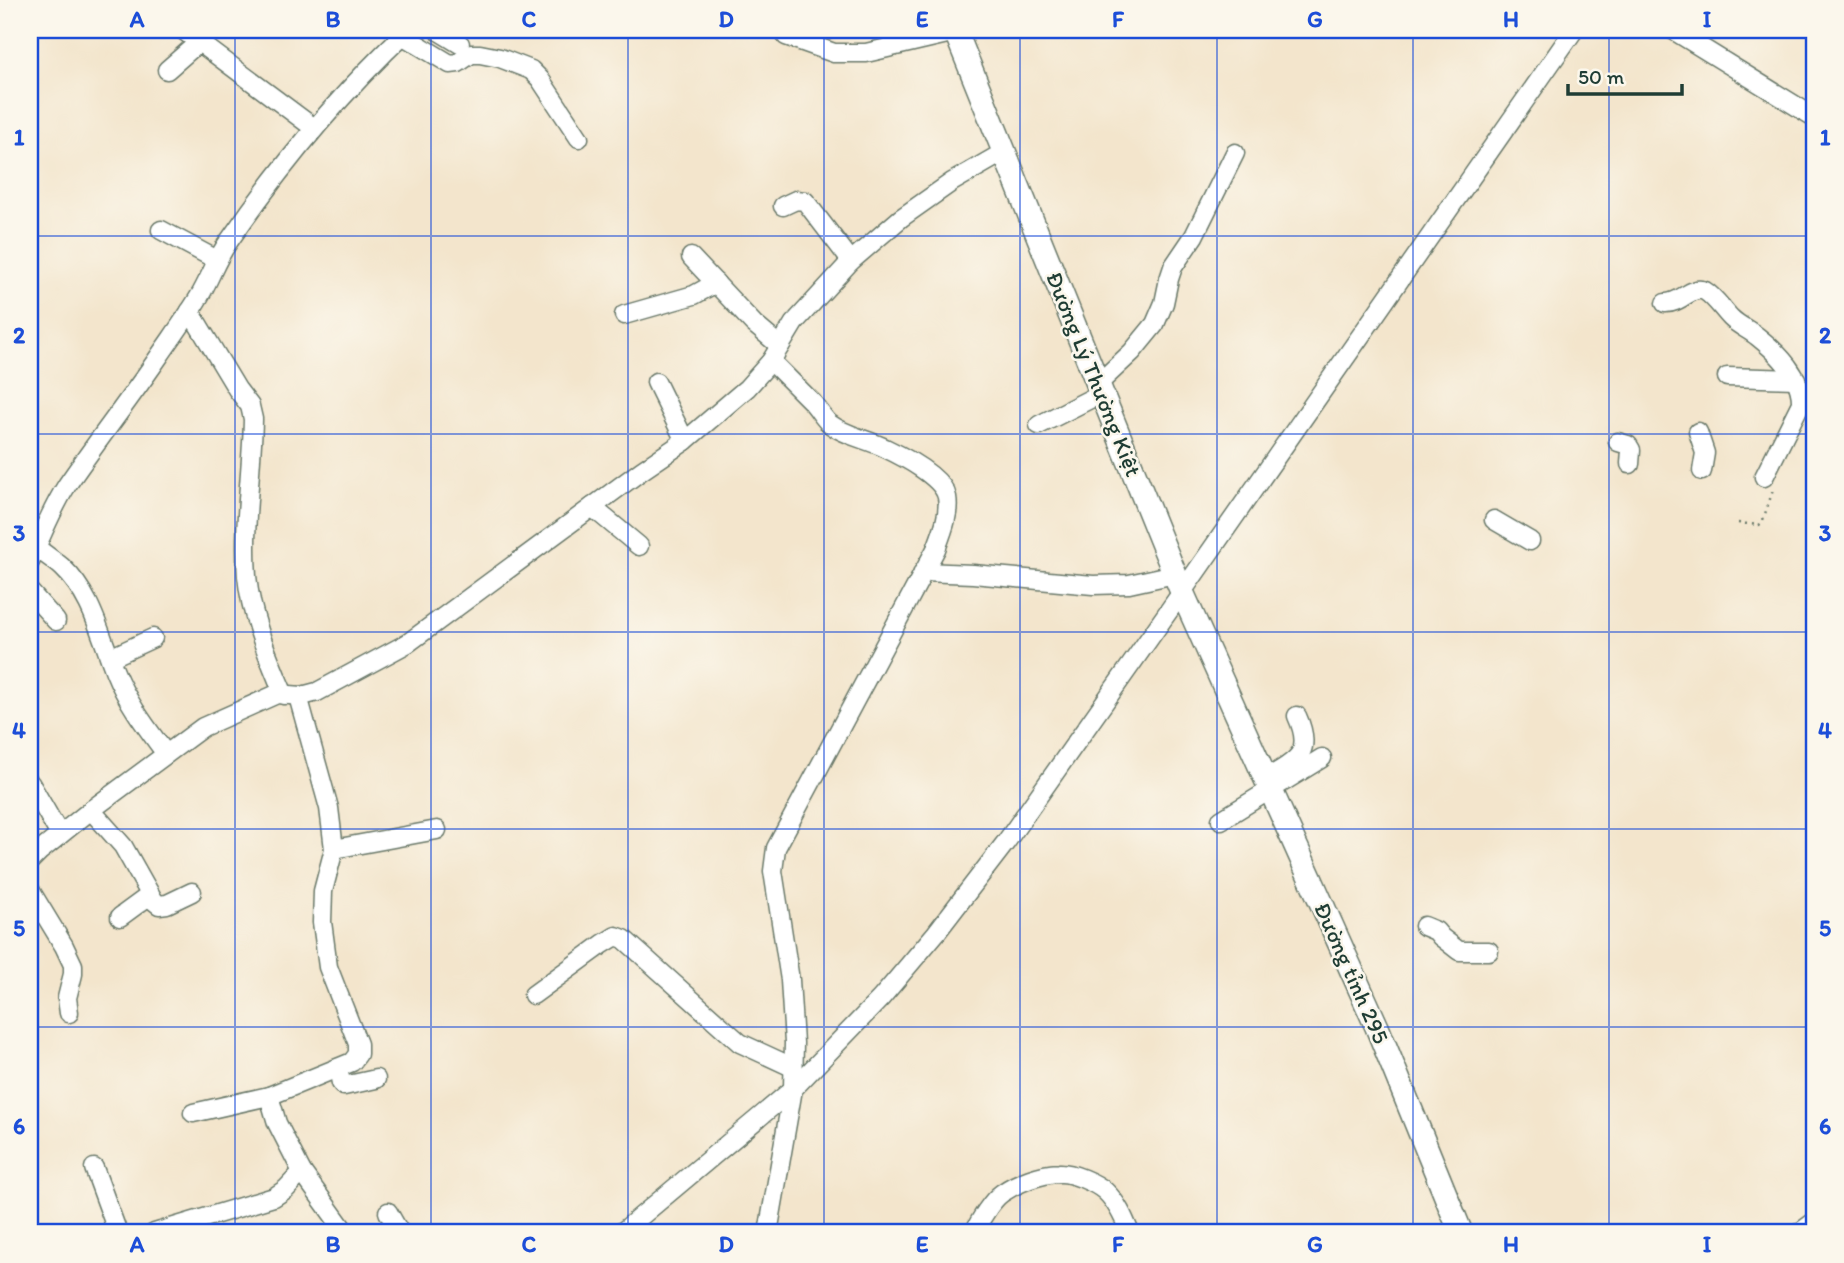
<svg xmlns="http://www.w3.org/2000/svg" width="1844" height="1263" font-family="Itim,sans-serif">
<rect width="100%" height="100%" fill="#fbf7ec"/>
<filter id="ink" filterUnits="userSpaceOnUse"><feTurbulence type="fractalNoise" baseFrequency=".0143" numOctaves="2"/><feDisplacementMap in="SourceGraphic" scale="14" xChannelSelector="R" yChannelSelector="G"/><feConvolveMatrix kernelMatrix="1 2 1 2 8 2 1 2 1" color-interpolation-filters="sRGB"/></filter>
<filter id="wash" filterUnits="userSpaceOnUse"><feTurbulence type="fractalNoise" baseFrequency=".00686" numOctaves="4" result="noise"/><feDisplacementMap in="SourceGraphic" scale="28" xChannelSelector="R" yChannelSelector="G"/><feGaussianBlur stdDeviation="1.57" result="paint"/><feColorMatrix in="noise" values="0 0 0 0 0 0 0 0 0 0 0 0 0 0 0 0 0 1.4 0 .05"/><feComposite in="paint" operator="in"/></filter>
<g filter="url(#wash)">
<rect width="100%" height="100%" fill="#f3e5cc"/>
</g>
<g filter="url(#ink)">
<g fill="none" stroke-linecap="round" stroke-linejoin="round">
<defs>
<g id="minor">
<path d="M183 30 314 128"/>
<path d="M437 30 460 44"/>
<path d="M1673 30 1814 117"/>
<path d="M402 35 450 64 458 63 471 54H480L500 58 531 70 540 79 579 138"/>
<path d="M786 36 834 53H866L956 32"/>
<path d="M167 70 199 42"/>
<path d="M783 206 796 200 805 201 851 261"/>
<path d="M161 230 217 260"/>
<path d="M691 257 754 324 780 346"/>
<path d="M1665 303C1681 304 1691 285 1705 291 1715 297 1723 310 1731 318 1739 326 1750 330 1758 337 1778 353 1802 376 1801 403L1764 477"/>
<path d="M190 311 237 389 250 406 253 419C252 471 243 524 247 576 251 618 268 656 284 695"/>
<path d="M624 315 694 295 716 283"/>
<path d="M1727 377 1796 379"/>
<path d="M656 382 685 441"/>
<path d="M1098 384 1132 352 1155 324 1164 303 1169 279 1173 267 1194 236 1235 153"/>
<path d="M1039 425 1096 396 1100 390"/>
<path d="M1698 432 1705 453 1702 471"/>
<path d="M1618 442 1628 445 1631 450 1630 464"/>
<path d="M592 507 639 546"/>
<path d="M1494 520 1530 541"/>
<path d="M36 547C44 554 54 560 62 567 92 595 100 635 115 672 127 702 147 728 166 754"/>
<path d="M30 562C41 536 52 509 67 485 97 441 130 399 160 355 173 336 187 317 199 297 210 279 216 259 229 241 282 164 340 94 408 30"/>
<path d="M923 572 973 574 1093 585 1129 584 1175 574"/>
<path d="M30 592 56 621"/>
<path d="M110 658 153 638"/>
<path d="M298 696 329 808 334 849 323 891 322 922 328 967 358 1044V1054L352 1062 269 1096 277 1123 302 1172 346 1233"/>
<path d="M1272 775C1301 759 1312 749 1297 716"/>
<path d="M30 783 60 835"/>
<path d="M91 810 123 846 154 901 159 905 167 904 192 892"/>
<path d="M1221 820 1322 758"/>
<path d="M334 849 437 830"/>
<path d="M30 861 40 851 91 810 203 727 277 694 302 696 317 692 408 643 641 471 685 441 747 388 771 361 794 323 851 261 901 218 952 182 1004 152"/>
<path d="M30 890 64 946 73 965V974L67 998 69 1013"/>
<path d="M120 917 150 895"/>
<path d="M1424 926 1436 931 1441 937 1459 951H1489"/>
<path d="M533 995 603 944 616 936 624 939 740 1043 792 1067"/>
<path d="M338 1068 341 1083 344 1086 376 1079"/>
<path d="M193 1113 269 1096"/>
<path d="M94 1168 118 1233"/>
<path d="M388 1212 400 1233"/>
<path d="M154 1233 274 1197 286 1189 302 1172"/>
<path d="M621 1233 793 1089 881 998 936 933 1006 842 1182 592 1574 30"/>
<path d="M768 1233 793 1089 794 1043 790 980 773 871 776 848 936 549C942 533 950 514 947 497 943 477 902 456 885 448 867 439 846 436 830 424 824 419 819 410 813 403 799 389 785 375 771 361"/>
<path d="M974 1233C979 1221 992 1200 1002 1193 1018 1182 1040 1174 1059 1173 1071 1172 1096 1183 1105 1191 1117 1202 1124 1218 1130 1233"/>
<path d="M1799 1233 1814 1222"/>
</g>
<path id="major" d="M955 30 1182 592 1377 1027 1461 1233"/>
</defs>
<use href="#minor" stroke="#697869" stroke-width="21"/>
<use href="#major" stroke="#697869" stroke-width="26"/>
<path stroke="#697869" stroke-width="2.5" stroke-dasharray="2 5" stroke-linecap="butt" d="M1738 523 1759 525 1762 523 1773 490"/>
<use href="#minor" stroke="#fff" stroke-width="18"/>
<use href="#major" stroke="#fff" stroke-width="23"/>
</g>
</g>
<path fill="none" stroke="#1d4ed8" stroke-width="2" stroke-opacity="0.55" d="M235 30V1233M431 30V1233M628 30V1233M824 30V1233M1020 30V1233M1217 30V1233M1413 30V1233M1609 30V1233M30 236H1814M30 434H1814M30 632H1814M30 829H1814M30 1027H1814"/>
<g text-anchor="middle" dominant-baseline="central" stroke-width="5" stroke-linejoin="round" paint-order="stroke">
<g font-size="23" fill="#1f3d34" stroke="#fbf7ec">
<text transform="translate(1094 374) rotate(68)">Đường Lý Thường Kiệt</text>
<text transform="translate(1352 973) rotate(66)">Đường tỉnh 295</text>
</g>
</g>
<rect width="1844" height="1263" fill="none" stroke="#fbf7ec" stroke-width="77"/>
<path d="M1568 84v10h114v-10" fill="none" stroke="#1f3d34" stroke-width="3.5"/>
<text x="1578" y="84" font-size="21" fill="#1f3d34" stroke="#fbf7ec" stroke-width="5" paint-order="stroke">50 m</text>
<rect x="38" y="38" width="1768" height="1186" fill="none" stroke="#1d4ed8" stroke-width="2.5"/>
<g font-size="23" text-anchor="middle" font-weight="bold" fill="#1d4ed8">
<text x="137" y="27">A</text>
<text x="333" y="27">B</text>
<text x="529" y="27">C</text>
<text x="726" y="27">D</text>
<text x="922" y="27">E</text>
<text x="1118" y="27">F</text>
<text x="1315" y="27">G</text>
<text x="1511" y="27">H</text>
<text x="1707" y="27">I</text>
<text x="19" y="145">1</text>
<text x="1825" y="145">1</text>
<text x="19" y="343">2</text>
<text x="1825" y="343">2</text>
<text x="19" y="541">3</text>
<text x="1825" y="541">3</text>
<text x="19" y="738">4</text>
<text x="1825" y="738">4</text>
<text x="19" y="936">5</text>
<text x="1825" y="936">5</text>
<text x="19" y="1134">6</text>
<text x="1825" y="1134">6</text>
<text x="137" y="1252">A</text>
<text x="333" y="1252">B</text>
<text x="529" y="1252">C</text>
<text x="726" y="1252">D</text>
<text x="922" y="1252">E</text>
<text x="1118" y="1252">F</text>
<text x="1315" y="1252">G</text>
<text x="1511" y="1252">H</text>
<text x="1707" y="1252">I</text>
</g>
</svg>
